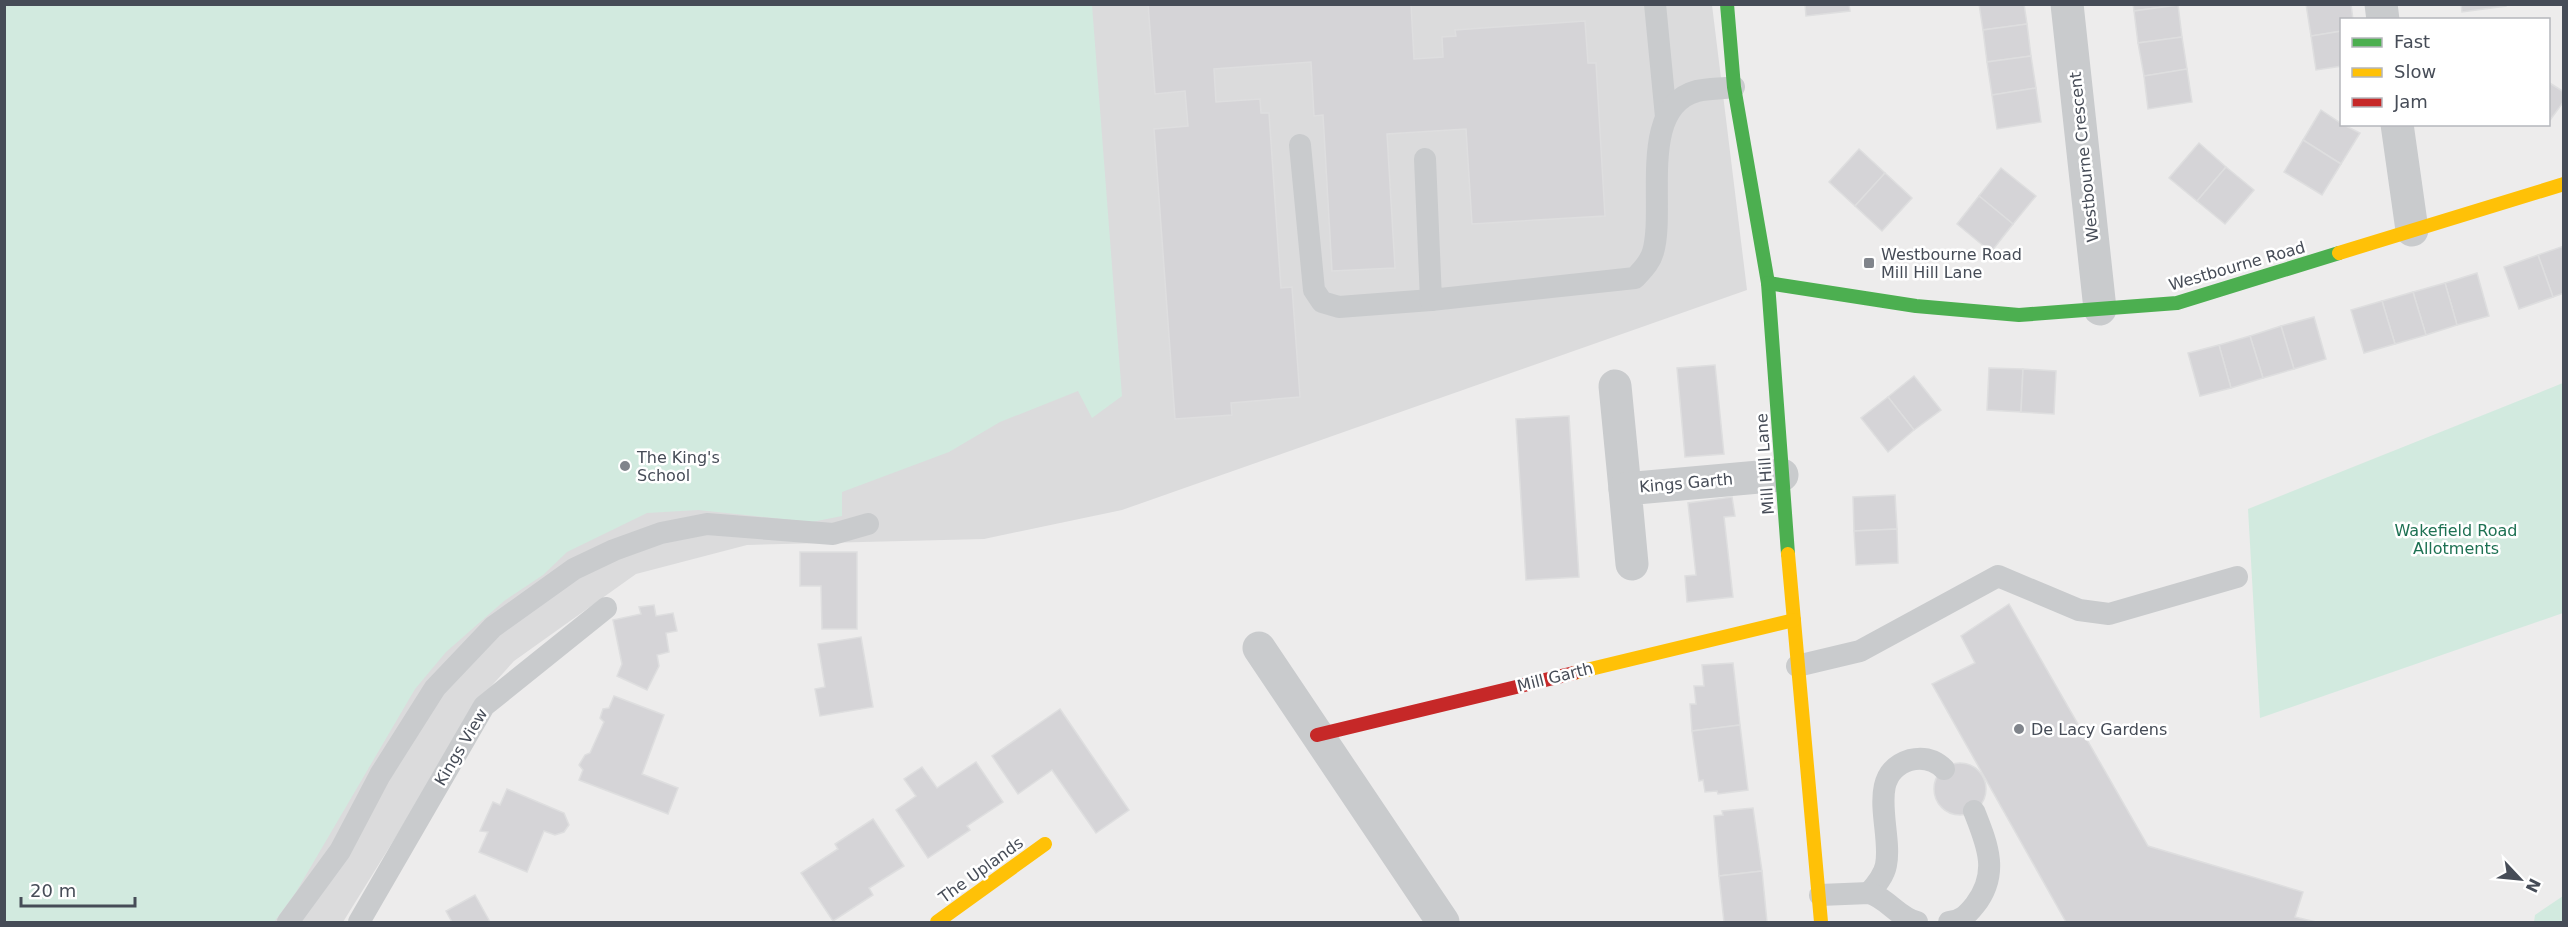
<svg xmlns="http://www.w3.org/2000/svg" width="2568" height="927" font-family="'DejaVu Sans',sans-serif">
<rect width="100%" height="100%" fill="#edecec"/>
<path fill="#dbdbdc" d="M5 5H1712L1747 290 1122 510 984 539 747 545 636 574 514 661 485 693 343 922H5Z"/>
<g fill="#d2eadf">
<path d="M4 5H1092L1122 396 1092 418 1078 391 1000 422 949 452 842 492V516L812 522 698 510 647 513 567 552 543 575 504 601 446 652 415 689 296 892 274 922H5Z"/>
<path d="M2563 383V613L2260 718 2248 509Z"/>
<path d="M2563 896V922H2534L2535 915Z"/>
</g>
<g fill="#d5d4d7" stroke="#dededf" stroke-width="1.5">
<path d="M1148 4H1411L1414 59 1443 57 1442 37 1456 36 1455 30 1585 21 1588 63H1596L1605 216 1472 224 1466 129 1387 134 1395 268 1332 271 1323 115 1314 116 1311 62 1214 69 1216 102 1260 99 1261 113H1269L1281 288 1292 287 1300 397 1231 403 1232 415 1175 419 1154 129 1188 126 1185 91 1155 94Z"/>
<path d="M1805 4H1849L1850 11 1806 16Z"/>
<path d="M1979 4H2024L2027 24 1983 30Z"/>
<path d="M2133 4H2178V5L2134 11Z"/>
<path d="M2306 4H2351L2353 20H2342V31L2311 36Z"/>
<path d="M2461 4H2506V6L2462 12Z"/>
<path d="M2178 5 2182 37 2138 43 2134 11Z"/>
<path d="M2027 24 2031 56 1987 62 1983 30Z"/>
<path d="M2342 31V66L2316 70 2311 36Z"/>
<path d="M2182 37 2187 69 2144 76 2138 43Z"/>
<path d="M2031 56 2036 88 1992 95 1987 62Z"/>
<path d="M2187 69 2192 102 2148 109 2144 76Z"/>
<path d="M2548 82 2564 92V101L2548 123Z"/>
<path d="M2036 88 2041 122 1997 129 1992 95Z"/>
<path d="M2321 110 2342 124 2360 133 2341 164 2303 140Z"/>
<path d="M2303 140 2341 164 2322 195 2284 172Z"/>
<path d="M2199 143 2226 167 2197 201 2169 178Z"/>
<path d="M1859 149 1885 173 1855 206 1829 182Z"/>
<path d="M2226 167 2254 190 2225 224 2197 201Z"/>
<path d="M2001 168 2036 196 2013 224 1979 196Z"/>
<path d="M1885 173 1912 198 1882 231 1855 206Z"/>
<path d="M1979 196 2013 224 1991 252 1957 224Z"/>
<path d="M2564 246V293L2553 297 2538 255Z"/>
<path d="M2538 255 2553 297 2519 309 2504 267Z"/>
<path d="M2477 273 2489 316 2457 325 2445 283Z"/>
<path d="M2445 283 2457 325 2426 335 2413 292Z"/>
<path d="M2413 292 2426 335 2395 344 2382 301Z"/>
<path d="M2382 301 2395 344 2364 353 2351 310Z"/>
<path d="M2314 317 2326 359 2294 369 2281 326Z"/>
<path d="M2281 326 2294 369 2263 378 2250 336Z"/>
<path d="M2250 336 2263 378 2231 388 2219 345Z"/>
<path d="M2219 345 2231 388 2200 396 2188 353Z"/>
<path d="M1715 365 1724 454 1685 457 1677 368Z"/>
<path d="M1989 368 2023 369 2021 412 1987 410Z"/>
<path d="M2023 369 2056 371 2054 414 2021 412Z"/>
<path d="M1914 376 1941 410 1914 430 1888 397Z"/>
<path d="M1888 397 1914 430 1888 452 1861 418Z"/>
<path d="M1569 416 1579 577 1526 580 1516 419Z"/>
<path d="M1895 495 1897 529 1854 531 1853 497Z"/>
<path d="M1732 497 1735 516 1724 517 1733 597 1687 602 1685 576 1696 575 1688 503Z"/>
<path d="M1897 529 1898 563 1856 565 1854 531Z"/>
<path d="M800 552H857V629H822L821 586H800Z"/>
<path d="M2009 604 2148 846 2303 892 2295 917 2316 922H2066L1932 684 1975 663 1961 636Z"/>
<path d="M654 605 656 616 673 613 677 631 666 633 669 652 657 655 659 666 647 690 617 676 622 664 613 620 641 614 639 607Z"/>
<path d="M861 637 873 707 820 716 815 689 825 687 818 644Z"/>
<path d="M1733 663 1740 725 1692 731 1690 704H1696L1694 686H1704L1702 665Z"/>
<path d="M614 696 664 715 642 774 678 788 668 814 579 780 583 770 579 765 585 755 590 753 604 722 600 718 603 709 609 708Z"/>
<path d="M1060 709 1129 810 1096 833 1052 770 1018 794 992 756Z"/>
<path d="M1740 725 1748 790 1718 794 1717 791 1705 792 1703 780 1699 781 1692 731Z"/>
<path d="M976 762 1003 802 967 826 970 830 928 858 896 810 916 796 904 779 922 767 937 788Z"/>
<circle cx="1960" cy="789" r="26"/>
<path d="M507 789 564 813 569 825 564 832 555 835 544 831 527 872 479 852 488 832 480 831 493 802 500 805Z"/>
<path d="M1753 808 1762 871 1719 876 1714 816 1723 815 1722 811Z"/>
<path d="M873 819 904 866 869 888 873 895 833 921 801 873 838 849 835 844Z"/>
<path d="M1762 871 1767 922H1724L1719 876Z"/>
<path d="M475 895 490 922H452L446 911Z"/>
</g>
<g fill="none" stroke-linecap="round" stroke-linejoin="round">
<g stroke="#c9cbcd" stroke-width="22">
<path d="M1655 4 1666 117"/>
<path d="M1300 145 1314 290 1322 302 1339 307 1431 300"/>
<path d="M1425 159 1431 300 1635 278C1642 270 1650 263 1653 252 1666 208 1637 107 1697 91 1709 88 1722 89 1734 87"/>
<path d="M1797 666 1860 651 1998 576 2079 610 2109 614 2237 577"/>
<path d="M1869 893C1876 885 1884 876 1886 865 1893 831 1864 774 1910 760 1923 757 1934 759 1944 769"/>
<path d="M1820 895 1869 893C1887 898 1899 918 1917 922"/>
<path d="M288 922 340 851 380 775 435 688 493 627 574 569 614 550 661 533 707 524 833 534 868 524"/>
<path d="M359 922 484 706 606 608"/>
<path d="M1949 922C1961 921 1967 915 1975 905 2000 873 1987 844 1974 811"/>
</g>
<g stroke="#c9cbcd" stroke-width="33">
<path d="M2067 4 2100 309"/>
<path d="M2381 4 2383 20"/>
<path d="M2397 124 2412 230"/>
<path d="M1615 386 1625 489"/>
<path d="M1632 564 1625 489 1782 475"/>
<path d="M1259 648 1443 922"/>
</g>
<g stroke="#4caf50" stroke-width="14">
<path d="M1727 4 1734 87 1768 283 1788 554"/>
<path d="M1768 283 1916 306 2019 315 2177 303 2339 253"/>
</g>
<g stroke="#ffc107" stroke-width="14">
<path d="M2339 253 2564 184"/>
<path d="M1788 554 1821 922"/>
<path d="M1574 673 1794 620"/>
<path d="M937 922 1045 844"/>
</g>
<path stroke="#c62828" stroke-width="14" d="M1317 735 1574 673"/>
</g>
<g fill="#80848b" stroke="#fff" stroke-width="2">
<rect x="1863" y="257" width="12" height="12" rx="3"/>
<circle cx="625" cy="466" r="6"/>
<circle cx="2019" cy="729" r="6"/>
</g>
<g text-anchor="middle" dominant-baseline="central" stroke-width="5" stroke-linejoin="round" paint-order="stroke">
<g font-size="16" fill="#464c57" stroke="#fff">
<text transform="translate(2084 157) rotate(-96)">Westbourne Crescent</text>
<text transform="translate(2237 266) rotate(-16)">Westbourne Road</text>
<text transform="translate(1765 464) rotate(-94)">Mill Hill Lane</text>
<text transform="translate(1686 483) rotate(-5)">Kings Garth</text>
<text transform="translate(1555 677) rotate(-14)">Mill Garth</text>
<text transform="translate(461 747) rotate(-59)">Kings View</text>
<text transform="translate(981 870) rotate(-36)">The Uplands</text>
</g>
<g font-size="16" fill="#464c57" stroke="#fff" text-anchor="start">
<text x="1881" y="254">Westbourne Road<tspan x="1881" dy="18">Mill Hill Lane</tspan></text>
<text x="637" y="457">The King's<tspan x="637" dy="18">School</tspan></text>
<text x="2031" y="729">De Lacy Gardens</text>
</g>
<g font-size="16" fill="#1e7153" stroke="#fff">
<text x="2456" y="530">Wakefield Road<tspan x="2456" dy="18">Allotments</tspan></text>
</g>
</g>
<rect width="2568" height="927" fill="none" stroke="#464c57" stroke-width="12"/>
<rect x="2340" y="18" width="210" height="108" fill="#ffffff" stroke="#b5b7bc" stroke-width="1.5"/>
<rect x="2352" y="38" width="30" height="9" fill="#4caf50" stroke="#b5b7bc" stroke-width="1.5"/>
<text x="2394" y="48" font-size="18" fill="#464c57">Fast</text>
<rect x="2352" y="68" width="30" height="9" fill="#ffc107" stroke="#b5b7bc" stroke-width="1.5"/>
<text x="2394" y="78" font-size="18" fill="#464c57">Slow</text>
<rect x="2352" y="98" width="30" height="9" fill="#c62828" stroke="#b5b7bc" stroke-width="1.5"/>
<text x="2394" y="108" font-size="18" fill="#464c57">Jam</text>
<g transform="translate(2520 879) rotate(116)" stroke="#ffffff" stroke-width="4.5" paint-order="stroke">
<path d="M0-4.5L10 22L0 15L-10 22Z" fill="#464c57"/>
<text y="-9" font-size="16" font-weight="bold" text-anchor="middle" fill="#464c57">N</text>
</g>
<path d="M21 897v9h114v-9" fill="none" stroke="#464c57" stroke-width="3"/>
<text x="30" y="897" font-size="18" fill="#464c57" stroke="#ffffff" stroke-width="4.5" paint-order="stroke">20 m</text>
</svg>
